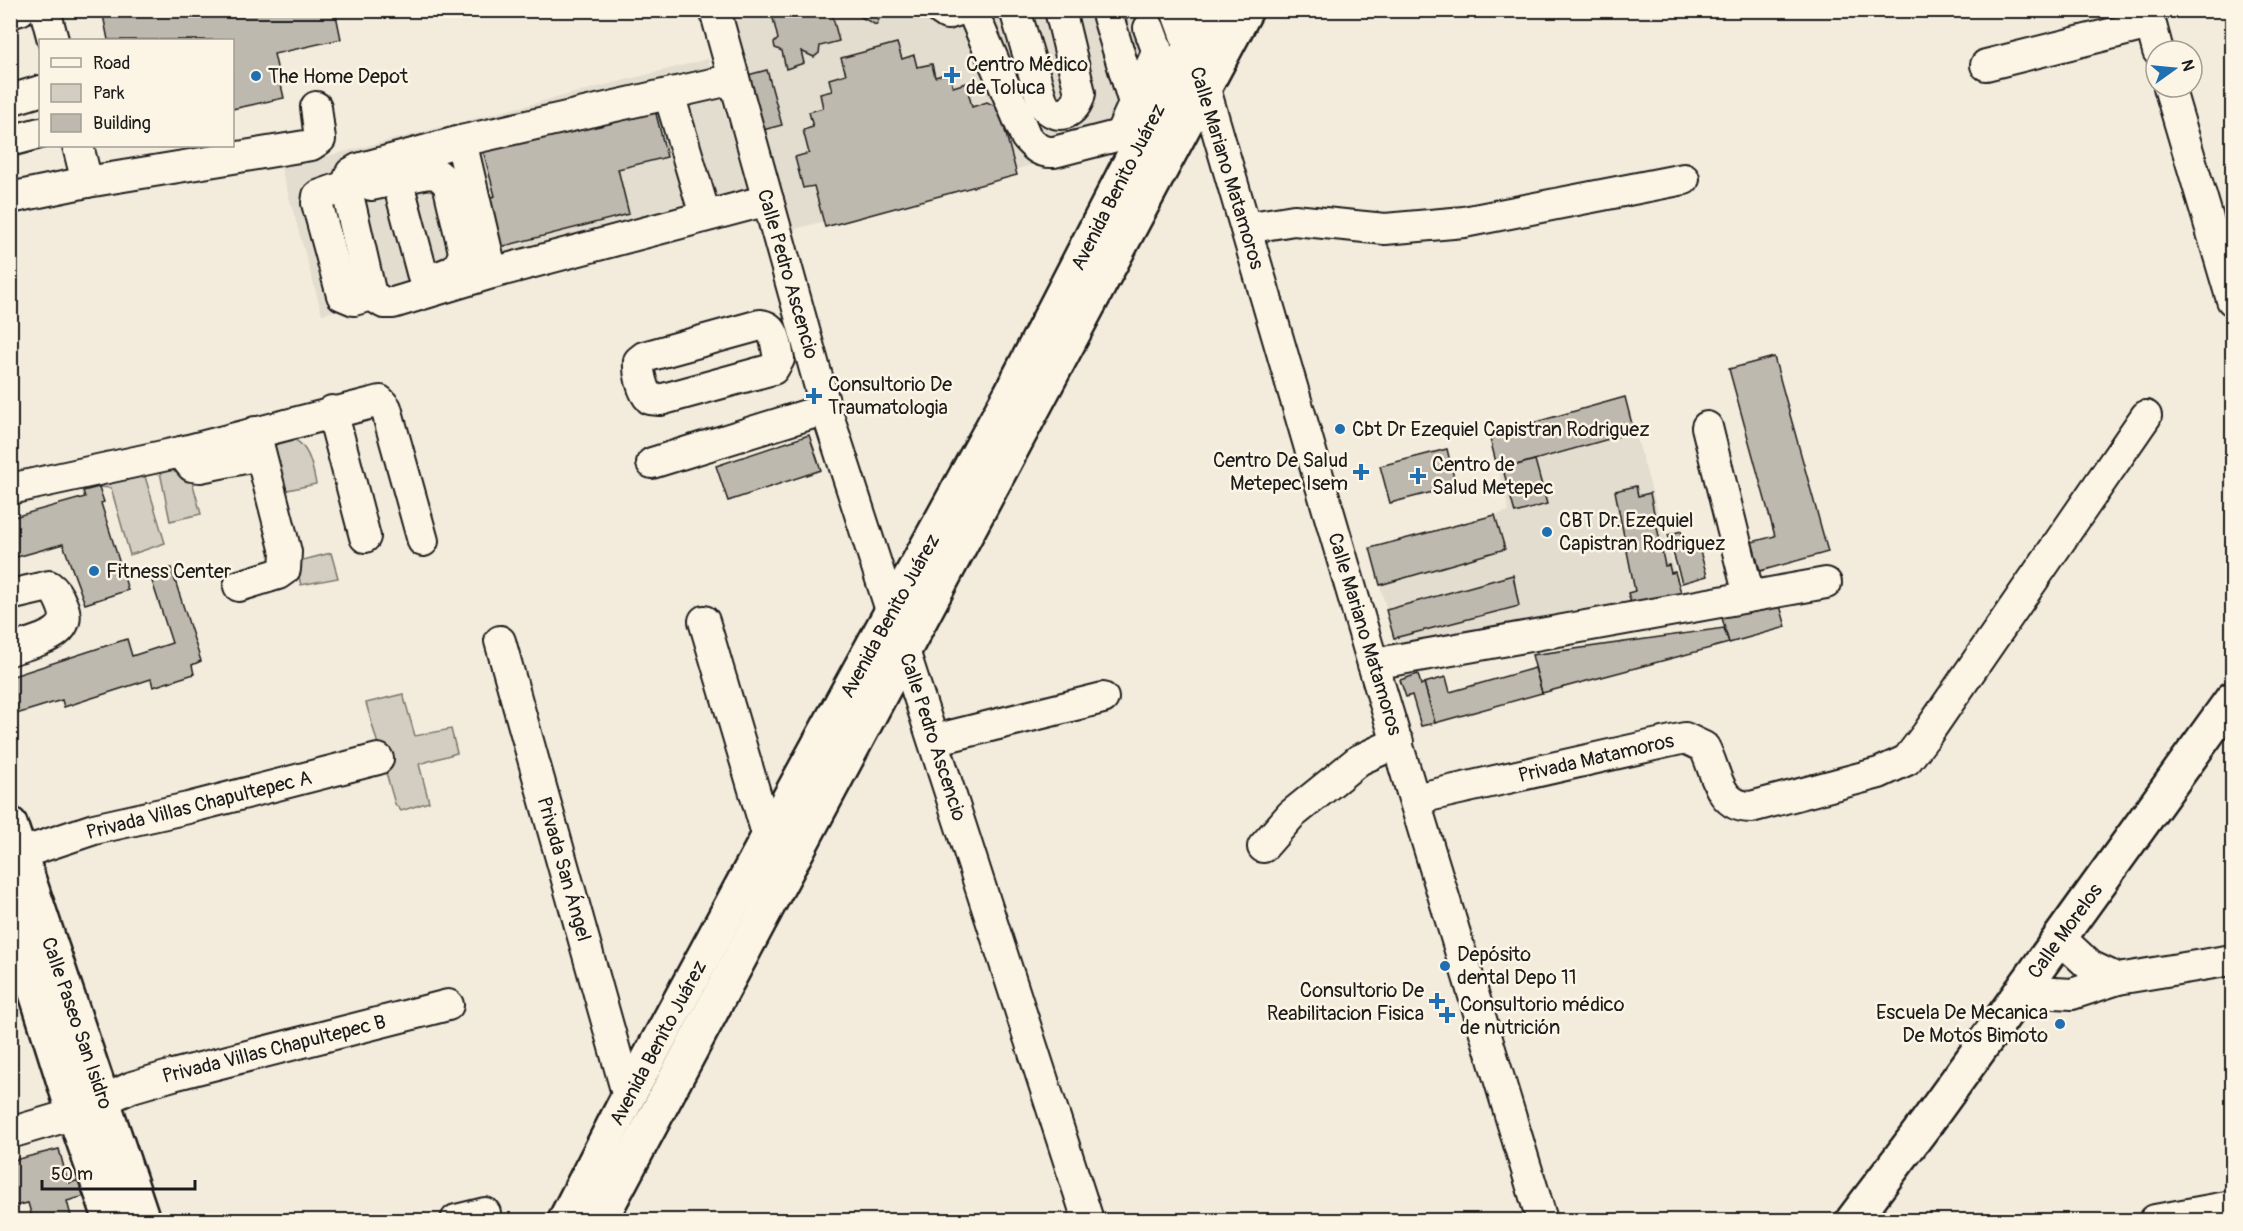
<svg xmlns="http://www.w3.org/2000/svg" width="2243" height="1231" font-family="Pangolin,sans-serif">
<rect width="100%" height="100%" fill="#f3ecdd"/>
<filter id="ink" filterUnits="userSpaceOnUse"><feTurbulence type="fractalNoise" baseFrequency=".0167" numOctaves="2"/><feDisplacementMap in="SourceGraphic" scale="12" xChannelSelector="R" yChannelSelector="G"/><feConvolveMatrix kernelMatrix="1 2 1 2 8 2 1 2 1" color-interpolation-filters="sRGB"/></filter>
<g filter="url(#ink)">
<g fill="#e3ddcf">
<path d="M728 11H1194L1124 140 788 231Z"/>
<path d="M708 59 755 211 322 314 281 168Z"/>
<path d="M1625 397 1683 599 1396 646 1370 548 1509 511 1489 435Z"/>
</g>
<g fill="#d3cec1" stroke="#78756e" stroke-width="1.5">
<path d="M288 436C309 444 312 464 316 484L278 492 267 442Z"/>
<path d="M141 463 165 543 130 555 111 488 99 487 97 473Z"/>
<path d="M159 467 171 470 192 481 201 514 170 521Z"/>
<path d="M331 553 338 578 301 585 295 562Z"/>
<path d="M403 694 415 736 451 729 457 753 419 764 429 802 401 811 395 804 366 703Z"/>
</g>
<g fill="#beb9ae" stroke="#1c1c1c" stroke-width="1.5">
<path d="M102 10H335L341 39 274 54 284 98 232 109V40H108Z"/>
<path d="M771 10H831L839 41 820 46 819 53 814 57 801 51 804 63 786 69 782 51 775 48 774 43 778 39Z"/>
<path d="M860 10H884L876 25 857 15Z"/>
<path d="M897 43 902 59 914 55 917 67 932 64 935 77 949 73 953 87 966 83 972 107 987 102 999 108 1017 175 825 227 814 186 803 188 795 157 809 153 803 130 813 127 809 112 823 108 820 94 832 91 829 79 846 74 841 58Z"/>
<path d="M767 70 782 125 759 131 744 76Z"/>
<path d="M654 106 667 157 618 169 629 214 500 247 488 198 495 196 483 150Z"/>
<path d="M1774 357 1828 552 1760 571 1752 542 1775 536 1729 369Z"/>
<path d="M1625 397 1634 432 1498 470 1489 435Z"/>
<path d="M809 435 821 470 728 501 716 466Z"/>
<path d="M1447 449 1456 486 1390 503 1380 466Z"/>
<path d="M1535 460 1547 504 1515 513 1503 469Z"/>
<path d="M1636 486 1638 496 1650 493 1665 566 1669 565 1671 573 1675 572 1683 599 1633 610 1628 593 1635 591 1615 491Z"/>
<path d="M99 487 104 502 101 503 128 590 85 604 63 544 10 559V518L85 497 83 491Z"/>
<path d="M1495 515 1505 549 1380 585 1370 548Z"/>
<path d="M1681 531 1686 548 1698 544 1707 576 1682 583 1668 535Z"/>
<path d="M171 568 201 661 192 665 194 674 153 687 151 679 64 707 62 700 10 716V677L127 639 132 656 172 643 150 575Z"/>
<path d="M1513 575 1519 606 1394 638 1386 610Z"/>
<path d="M1779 602 1786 627 1729 643 1722 618Z"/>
<path d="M1724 628 1729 643 1542 693 1532 655Z"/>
<path d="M1535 668 1542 693 1435 723 1424 683 1446 677 1450 692Z"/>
<path d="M1418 674 1421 685 1424 683 1435 723 1421 726 1412 695 1406 697 1400 680Z"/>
<path d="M59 1149 68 1183 81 1180 85 1196 67 1201 72 1220H33L28 1203 10 1207V1161Z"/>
</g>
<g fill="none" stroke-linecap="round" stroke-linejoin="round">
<defs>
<g id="minor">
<path d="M45 10 53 40"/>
<path d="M715 10 826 409 1088 1220"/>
<path d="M941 10 947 14 959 10"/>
<path d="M972 10 1026 137C1035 147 1040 153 1054 152L1120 135 1142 142"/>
<path d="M1015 10 1043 104C1057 122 1076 114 1080 93L1060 10"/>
<path d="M1106 10 1134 103"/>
<path d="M1176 10 1205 89 1373 664 1542 1220"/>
<path d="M2147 10 2158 51"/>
<path d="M10 13 20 10"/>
<path d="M1986 65 2150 24"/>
<path d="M734 79 461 141 492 273 768 200"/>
<path d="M2169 87 2232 300"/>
<path d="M669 94 705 215"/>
<path d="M10 100 40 91"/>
<path d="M1120 135 1156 55V47L1149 28"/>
<path d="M10 141 40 133"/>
<path d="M461 141 358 169 351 173 346 186 371 295 384 303H393L492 273"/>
<path d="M78 146 87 182"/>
<path d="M397 179 424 280"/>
<path d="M371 185 428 173 437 174 448 183 464 252C460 272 447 274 430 279"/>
<path d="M346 186 318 196 317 203 342 295 354 300 371 295"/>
<path d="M10 198 87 182 311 145 320 139 316 107"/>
<path d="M1246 228 1294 220 1385 229 1464 222 1684 179"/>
<path d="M760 325C777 327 776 346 779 359L773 369 660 400 650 399C642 391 638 372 639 361L644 357Z"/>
<path d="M332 411 365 537"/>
<path d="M1707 427 1749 596"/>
<path d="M181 452 192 466 200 467 260 455"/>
<path d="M652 463 826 409"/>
<path d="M10 489 181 452 380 401 386 408 423 541"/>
<path d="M239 586 278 574 285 569 286 552 255 432"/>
<path d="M10 595 49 586C56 591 59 597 62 605 76 636 33 641 10 650"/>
<path d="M704 621 768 837"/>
<path d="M500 641 628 1097"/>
<path d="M1373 664 1826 583"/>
<path d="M934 740 1103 698"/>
<path d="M1415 799 1685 738 1704 747C1717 771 1717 807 1751 807L1879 773 1907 760 1927 734 2146 416"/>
<path d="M1263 847 1291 815 1359 760 1398 742"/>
<path d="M10 857 94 829 188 808 378 759"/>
<path d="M2060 938 2090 966 2118 979"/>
<path d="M2022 991 2072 994 2118 979 2232 960"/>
<path d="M10 1133 74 1114 132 1087 173 1075 448 1005"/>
<path d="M456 1220 485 1213"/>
<path d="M2155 1220 2232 1206"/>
</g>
<g id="major">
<path d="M10 824 143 1220"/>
<path d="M10 910 74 1114 111 1220"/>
<path d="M565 1220 628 1097 768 837 1010 395 1190 46 1211 10"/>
<path d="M600 1220 1246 10"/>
<path d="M1853 1220 1927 1122 2232 699"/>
</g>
</defs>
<use href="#minor" stroke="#1c1c1c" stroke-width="34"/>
<use href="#major" stroke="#1c1c1c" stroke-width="38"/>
<use href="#minor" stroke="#fcf5e5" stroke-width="30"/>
<use href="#major" stroke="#fcf5e5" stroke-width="33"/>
</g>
</g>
<g fill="#1f6fb2" stroke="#fcf5e5" stroke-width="2">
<path d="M949 66h6v6h6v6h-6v6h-6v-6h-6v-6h6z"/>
<circle cx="256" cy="76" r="6"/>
<path d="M811 387h6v6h6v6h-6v6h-6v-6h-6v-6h6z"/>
<circle cx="1340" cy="429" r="6"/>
<path d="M1358 463h6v6h6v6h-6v6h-6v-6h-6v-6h6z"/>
<path d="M1415 467h6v6h6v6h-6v6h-6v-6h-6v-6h6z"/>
<circle cx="1547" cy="532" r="6"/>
<circle cx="94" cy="571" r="6"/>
<circle cx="1445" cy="966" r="6"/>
<path d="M1434 992h6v6h6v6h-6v6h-6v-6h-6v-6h6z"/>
<path d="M1444 1006h6v6h6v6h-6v6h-6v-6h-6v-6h6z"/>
<circle cx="2060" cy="1024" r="6"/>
</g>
<g text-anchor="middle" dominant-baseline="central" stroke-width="5" stroke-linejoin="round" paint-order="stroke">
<g font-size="20" fill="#1c1c1c" stroke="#fcf5e5" text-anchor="start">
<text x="966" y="64">Centro Médico<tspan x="966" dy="23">de Toluca</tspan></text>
<text x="268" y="76">The Home Depot</text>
<text x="828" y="384">Consultorio De<tspan x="828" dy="23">Traumatologia</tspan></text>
<text x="1352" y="429">Cbt Dr Ezequiel Capistran Rodriguez</text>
<text x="1348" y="460" text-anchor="end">Centro De Salud<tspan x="1348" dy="23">Metepec Isem</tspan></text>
<text x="1432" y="464">Centro de<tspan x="1432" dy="23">Salud Metepec</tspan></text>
<text x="1559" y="520">CBT Dr. Ezequiel<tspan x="1559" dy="23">Capistran Rodriguez</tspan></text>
<text x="106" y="571">Fitness Center</text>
<text x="1457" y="954">Depósito<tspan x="1457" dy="23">dental Depo 11</tspan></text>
<text x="1424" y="990" text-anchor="end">Consultorio De<tspan x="1424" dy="23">Reabilitacion Fisica</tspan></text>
<text x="1460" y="1004">Consultorio médico<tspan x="1460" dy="23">de nutrición</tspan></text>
<text x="2048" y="1012" text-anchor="end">Escuela De Mecanica<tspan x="2048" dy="23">De Motos Bimoto</tspan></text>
</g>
<g font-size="20" fill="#1c1c1c" stroke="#fcf5e5">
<text transform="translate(1227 168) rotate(73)">Calle Mariano Matamoros</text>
<text transform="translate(1118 187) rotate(-63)">Avenida Benito Juárez</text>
<text transform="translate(788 274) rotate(74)">Calle Pedro Ascencio</text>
<text transform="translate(890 616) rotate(-61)">Avenida Benito Juárez</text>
<text transform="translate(1365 634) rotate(73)">Calle Mariano Matamoros</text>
<text transform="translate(933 737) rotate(72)">Calle Pedro Ascencio</text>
<text transform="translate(1596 758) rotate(-13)">Privada Matamoros</text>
<text transform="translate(199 805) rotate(-14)">Privada Villas Chapultepec A</text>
<text transform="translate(564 869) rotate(74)">Privada San Ángel</text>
<text transform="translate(2065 931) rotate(-54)">Calle Morelos</text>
<text transform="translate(77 1023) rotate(71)">Calle Paseo San Isidro</text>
<text transform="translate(658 1043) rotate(-62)">Avenida Benito Juárez</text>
<text transform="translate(274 1049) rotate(-14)">Privada Villas Chapultepec B</text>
</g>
</g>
<rect width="2243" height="1231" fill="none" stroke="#fcf5e5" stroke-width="36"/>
<rect x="18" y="18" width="2207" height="1195" fill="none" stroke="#1c1c1c" stroke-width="2" filter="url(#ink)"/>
<rect x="39" y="39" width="195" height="108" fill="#fcf5e5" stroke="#a29e95" stroke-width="1.5"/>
<rect x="51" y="58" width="30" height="9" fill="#fcf5e5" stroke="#a29e95" stroke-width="1.5"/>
<text x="93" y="69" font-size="18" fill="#1c1c1c">Road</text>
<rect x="51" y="84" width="30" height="18" fill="#d3cec1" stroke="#a29e95" stroke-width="1.5"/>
<text x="93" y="99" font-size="18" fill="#1c1c1c">Park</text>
<rect x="51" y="114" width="30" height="18" fill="#beb9ae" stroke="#a29e95" stroke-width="1.5"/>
<text x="93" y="129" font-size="18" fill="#1c1c1c">Building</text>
<g transform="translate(2174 69) rotate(75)"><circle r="28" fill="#fcf5e5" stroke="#a29e95" stroke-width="1.5"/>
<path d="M0-4.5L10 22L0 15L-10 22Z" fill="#1f6fb2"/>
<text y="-9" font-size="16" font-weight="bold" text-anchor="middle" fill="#1c1c1c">N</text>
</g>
<path d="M42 1180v9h153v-9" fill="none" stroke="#1c1c1c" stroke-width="3"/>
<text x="51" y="1180" font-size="18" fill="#1c1c1c" stroke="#fcf5e5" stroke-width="4.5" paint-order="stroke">50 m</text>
</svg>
